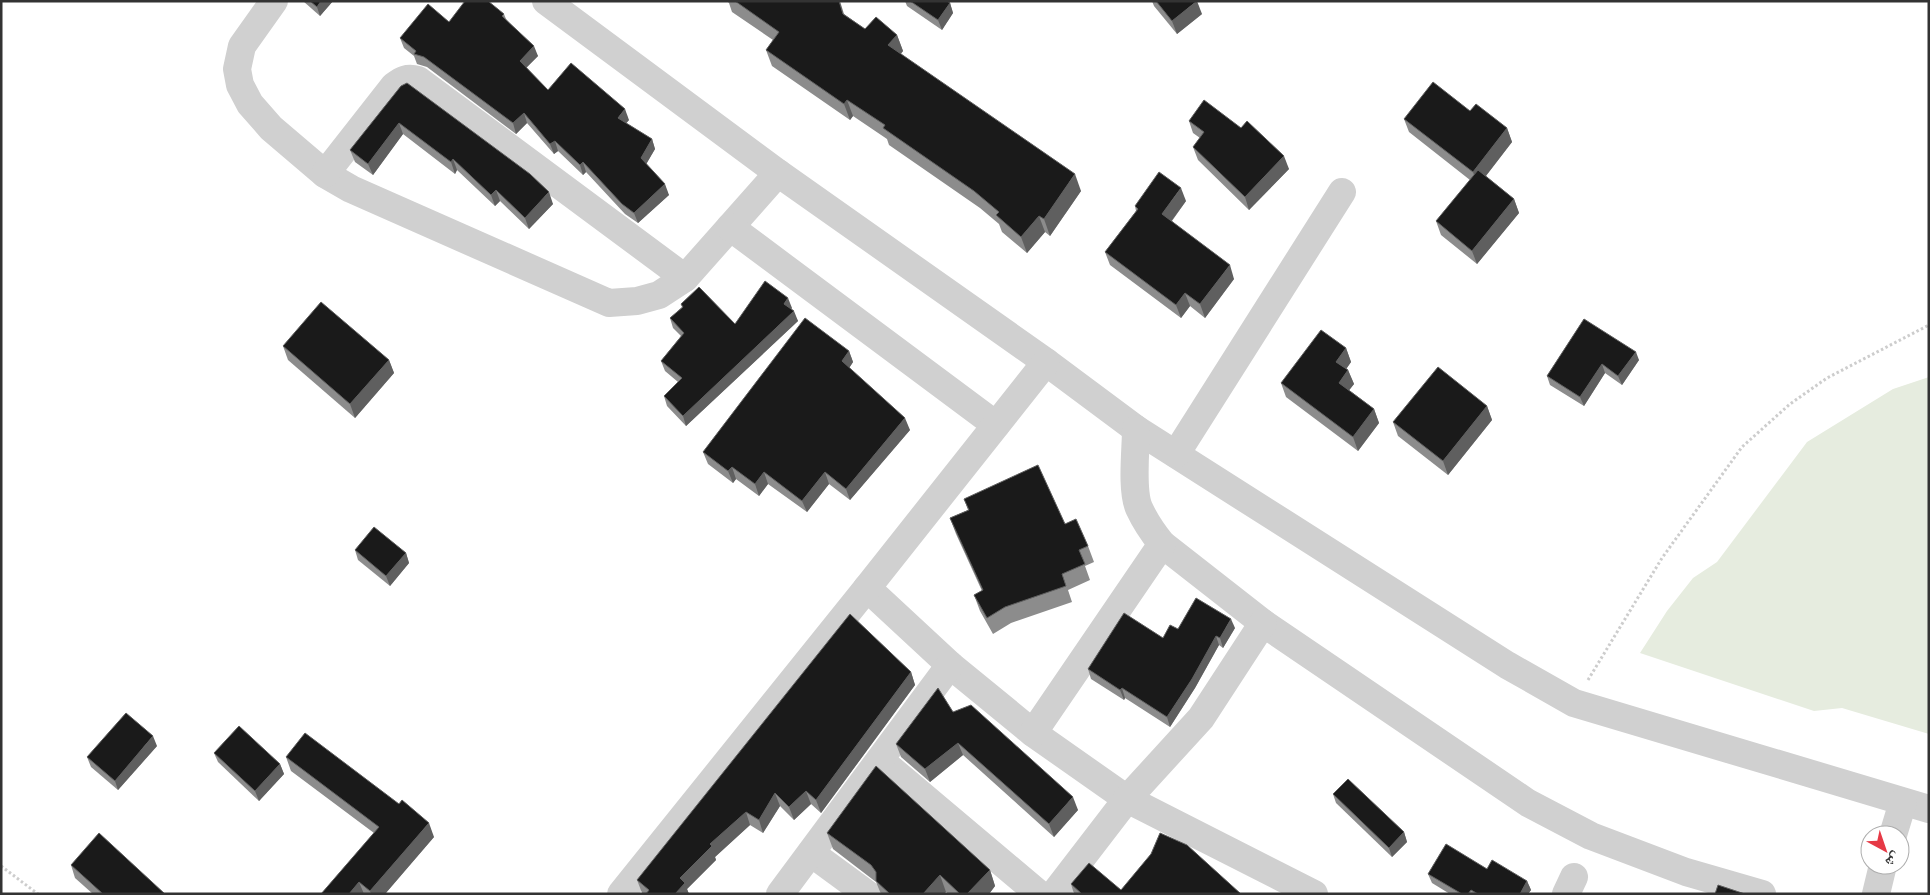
<svg xmlns="http://www.w3.org/2000/svg" width="1930" height="895" font-family="Poppins,'Noto Naskh Arabic',sans-serif">
<rect width="100%" height="100%" fill="#fff"/>
<path fill="#e6ecdf" d="M1929 377V734L1842 708 1814 711 1640 653 1667 611 1693 578 1717 562 1807 442 1893 389Z"/>
<g fill="none" stroke-linecap="round" stroke-linejoin="round">
<g stroke="#cdcdcd" stroke-width="3" stroke-dasharray="2.5 2.5" stroke-linecap="butt">
<path d="M1588 680 1662 558 1742 447 1790 404 1827 378 1929 325"/>
<path d="M1 866 38 894"/>
</g>
<g stroke="#d0d0d0" stroke-width="28">
<path d="M274 1 242 46 237 69 240 85 250 104 271 128 325 174 351 189 609 303 637 301 659 295 685 278"/>
<path d="M546 1 778 173 1046 362 1136 429 1507 665 1574 703 1929 809"/>
<path d="M325 174 394 86C402 80 407 77 418 80L685 278 778 173"/>
<path d="M730 227 996 425"/>
<path d="M1136 429C1136 449 1131 490 1139 508 1145 521 1153 533 1162 544L1263 623 1528 803 1591 836 1686 872 1762 894"/>
<path d="M1176 454 1342 192"/>
<path d="M867 588 950 665 1033 733 1127 799 1314 894"/>
<path d="M1033 733 1162 544"/>
<path d="M880 760 1039 894"/>
<path d="M1893 835 1903 802"/>
<path d="M811 853 867 894"/>
<path d="M621 894 867 588 1046 362"/>
<path d="M780 894 950 665"/>
<path d="M1054 894 1127 799 1201 718 1263 623"/>
<path d="M1566 894 1574 877"/>
<path d="M1876 894 1883 865"/>
</g>
</g>
<g fill="#8c8c8c">
<path d="M303 1H333L320 16Z"/>
<path d="M727 1H840L844 14 865 29 897 35 903 51 901 54 1081 191 1050 236 1045 232 1027 253 1002 232 999 224 980 208 889 145 887 139 853 116 850 120 772 66 766 50 773 40 732 12 729 3Z"/>
<path d="M905 1H947L950 3 953 13 942 30 907 6Z"/>
<path d="M1152 1H1156L1202 14 1177 34 1154 6Z"/>
<path d="M504 14 506 19 538 56 526 68 548 90 629 120 626 123 652 139 655 149 646 164 669 195 638 223 625 214 586 172 583 175 558 151 554 154 527 123 516 134 427 67 417 64 414 56 404 48 400 38 449 22Z"/>
<path d="M401 86 553 204 529 229 500 201 495 206 457 170 455 174 403 134 373 175 355 162 350 150Z"/>
<path d="M1470 111 1507 128 1512 142 1486 176 1514 199 1519 213 1477 264 1441 235 1436 221 1470 180 1409 132 1404 119Z"/>
<path d="M1189 121 1241 128 1289 169 1249 210 1198 160 1193 147 1200 138 1193 133Z"/>
<path d="M1186 201 1172 221 1234 279 1205 318 1190 306 1181 318 1110 265 1105 252 1136 211 1135 206Z"/>
<path d="M681 304 735 324 792 308 791 309 798 321 686 426 667 406 664 396 678 382 665 371 661 361 681 336 673 328 670 318 682 307Z"/>
<path d="M1584 319 1639 360 1622 385 1605 373 1584 406 1550 385 1547 376Z"/>
<path d="M283 346 389 360 394 373 355 418 288 360Z"/>
<path d="M1346 348 1351 362 1346 369 1348 370 1354 384 1349 390 1374 409 1379 423 1358 451 1286 397 1281 383Z"/>
<path d="M849 351 853 362 849 368 910 430 850 500 829 484 807 512 768 484 759 496 736 479 733 483 708 464 703 452Z"/>
<path d="M1487 406 1492 420 1448 475 1398 436 1393 422Z"/>
<path d="M964 499 1065 524 1088 546 1094 562 1085 566 1090 580 1068 590 1072 602 1011 623 993 634 980 611 974 595 982 591 956 534 950 518 968 510Z"/>
<path d="M355 550 406 553 409 563 390 586 358 560Z"/>
<path d="M1235 628 1223 648 1219 645 1195 688 1170 727 1125 698 1124 700 1091 679 1088 669 1163 638 1178 629Z"/>
<path d="M911 672 915 685 821 813 811 804 794 820 780 806 763 833 750 825 715 857 716 860 687 889 689 894H643L642 893 637 880Z"/>
<path d="M953 712 1078 810 1054 837 963 755 930 782 901 757 896 744Z"/>
<path d="M157 746 118 790 91 767 87 757Z"/>
<path d="M214 753 280 764 284 774 259 801 218 762Z"/>
<path d="M286 757 434 837 385 894H321L374 833 291 771Z"/>
<path d="M1333 794 1404 832 1407 842 1392 857 1336 803Z"/>
<path d="M827 833 990 870 995 886 989 894H948L946 892 944 894H881L876 882 833 849Z"/>
<path d="M71 865 165 894H93L75 878Z"/>
<path d="M1487 869 1527 881 1531 890 1528 894H1450L1432 883 1428 874Z"/>
<path d="M1071 884 1121 890 1241 894H1074Z"/>
</g>
<g fill="#5f5f5f">
<path d="M321 1H333L320 16 317 7Z"/>
<path d="M1197 1 1202 14 1177 34 1172 21Z"/>
<path d="M950 3 953 13 942 30 938 20Z"/>
<path d="M897 35 903 51 894 61 888 45Z"/>
<path d="M534 46 538 56 523 71 520 61Z"/>
<path d="M847 100 853 116 850 120 844 104Z"/>
<path d="M625 109 629 120 622 128 618 118Z"/>
<path d="M524 113 527 123 516 134 513 123Z"/>
<path d="M399 123 403 134 373 175 368 164Z"/>
<path d="M1507 128 1512 142 1478 186 1473 172Z"/>
<path d="M652 139 655 149 644 168 641 158Z"/>
<path d="M555 141 558 151 554 154 550 144Z"/>
<path d="M1284 156 1289 169 1249 210 1245 197Z"/>
<path d="M453 159 457 170 455 174 451 162Z"/>
<path d="M583 162 586 172 583 175 580 165Z"/>
<path d="M1075 174 1081 191 1050 236 1044 219Z"/>
<path d="M665 184 669 195 638 223 634 213Z"/>
<path d="M1181 188 1186 201 1167 227 1162 214Z"/>
<path d="M496 190 500 201 495 206 491 195Z"/>
<path d="M549 192 553 204 529 229 525 218Z"/>
<path d="M1514 199 1519 213 1477 264 1472 251Z"/>
<path d="M1039 216 1045 232 1027 253 1021 237Z"/>
<path d="M1230 265 1234 279 1205 318 1200 304Z"/>
<path d="M1185 293 1190 306 1181 318 1176 305Z"/>
<path d="M788 298 792 308 788 314 784 304Z"/>
<path d="M794 311 798 321 686 426 683 416Z"/>
<path d="M1346 348 1351 362 1342 375 1336 362Z"/>
<path d="M849 351 853 362 846 373 842 361Z"/>
<path d="M1636 352 1639 360 1622 385 1618 376Z"/>
<path d="M389 360 394 373 355 418 350 404Z"/>
<path d="M1602 364 1605 373 1584 406 1580 397Z"/>
<path d="M1348 370 1354 384 1344 397 1339 383Z"/>
<path d="M1487 406 1492 420 1448 475 1443 461Z"/>
<path d="M1374 409 1379 423 1358 451 1353 437Z"/>
<path d="M905 418 910 430 850 500 846 489Z"/>
<path d="M732 467 736 479 733 483 728 471Z"/>
<path d="M764 472 768 484 759 496 755 484Z"/>
<path d="M825 472 829 484 807 512 802 501Z"/>
<path d="M406 553 409 563 390 586 386 576Z"/>
<path d="M1231 619 1235 628 1223 648 1220 638Z"/>
<path d="M1216 636 1219 645 1195 688 1170 727 1167 717Z"/>
<path d="M911 672 915 685 821 813 816 800Z"/>
<path d="M1122 688 1125 698 1124 700 1120 690Z"/>
<path d="M153 736 157 746 118 790 115 781Z"/>
<path d="M958 743 963 755 930 782 925 769Z"/>
<path d="M280 764 284 774 259 801 255 791Z"/>
<path d="M806 791 811 804 794 820 789 807Z"/>
<path d="M775 793 780 806 763 833 759 820Z"/>
<path d="M1073 797 1078 810 1054 837 1049 824Z"/>
<path d="M746 812 750 825 715 857 716 860 687 889 689 894H675L680 878 710 844Z"/>
<path d="M429 823 434 837 385 894H371L370 891Z"/>
<path d="M1404 832 1407 842 1392 857 1389 848Z"/>
<path d="M990 870 995 886 989 894H967Z"/>
<path d="M940 875 946 892 944 894H923Z"/>
<path d="M1527 881 1531 890 1528 894H1520Z"/>
<path d="M359 882 364 894H349Z"/>
</g>
<g fill="#1a1a1a" stroke="#5f5f5f">
<path d="M310 1H321L317 7Z"/>
<path d="M465 1H488L504 14 502 16 534 46 520 61 548 90 571 63 625 109 618 118 652 139 641 158 665 184 634 213 622 204 583 162 580 165 555 141 550 144 524 113 513 123 424 57 414 54 416 51 400 38 428 4 449 22Z"/>
<path d="M735 1H839L843 14 865 29 876 17 897 35 888 45 1075 174 1044 219 1039 216 1021 237 996 215 999 212 974 191 883 128 885 125 847 100 844 104 766 50 779 32Z"/>
<path d="M910 1H947L950 3 938 20Z"/>
<path d="M1156 1H1197L1172 21Z"/>
<path d="M1433 82 1470 111 1476 104 1507 128 1473 172 1404 119Z"/>
<path d="M407 83 530 174 549 192 525 218 496 190 491 195 453 159 451 162 399 123 368 164 350 150 401 86Z"/>
<path d="M1204 100 1241 128 1247 121 1284 156 1245 197 1193 147 1204 132 1189 121Z"/>
<path d="M1478 170 1514 199 1472 251 1436 221Z"/>
<path d="M1159 172 1181 188 1162 214 1230 265 1200 304 1185 293 1176 305 1105 252 1138 209 1135 206Z"/>
<path d="M765 281 788 298 784 304 794 311 683 416 664 396 682 378 661 361 684 333 670 318 683 307 681 304 699 287 735 324Z"/>
<path d="M321 302 389 360 350 404 283 346Z"/>
<path d="M805 318 849 351 842 361 905 418 846 489 825 472 802 501 764 472 755 484 732 467 728 471 703 452Z"/>
<path d="M1584 319 1636 352 1618 376 1602 364 1580 397 1547 376Z"/>
<path d="M1321 330 1346 348 1336 362 1348 370 1339 383 1374 409 1353 437 1281 383Z"/>
<path d="M1438 367 1487 406 1443 461 1393 422Z"/>
<path d="M1038 465 1065 524 1076 519 1088 546 1079 550 1085 564 1062 574 1066 586 1005 607 987 618 974 595 983 590 950 518 969 510 964 499Z"/>
<path d="M374 527 406 553 386 576 355 550Z"/>
<path d="M1196 598 1231 619 1220 638 1216 636 1192 679 1167 717 1122 688 1120 690 1088 669 1124 613 1163 638 1170 625 1178 629Z"/>
<path d="M850 614 911 672 816 800 806 791 789 807 775 793 759 820 746 812 710 844 712 846 680 878 685 883 675 894H646L649 890 637 880Z"/>
<path d="M938 688 953 712 971 705 1073 797 1049 824 958 743 925 769 896 744Z"/>
<path d="M126 713 153 736 115 781 87 757Z"/>
<path d="M239 726 280 764 255 791 214 753Z"/>
<path d="M305 733 399 804 402 800 429 823 370 891 359 882 349 894H321L379 827 286 757Z"/>
<path d="M876 766 990 870 967 894H960L940 875 923 894H890L876 881V872L871 865 827 833Z"/>
<path d="M1348 779 1404 832 1389 848 1333 794Z"/>
<path d="M99 833 165 894H103L71 865Z"/>
<path d="M1160 833 1187 845 1241 894H1082L1071 884 1089 863 1121 890 1151 854Z"/>
<path d="M1446 844 1487 869 1492 860 1527 881 1520 894H1478L1471 890 1468 894H1462L1428 874Z"/>
<path d="M1718 885 1745 894H1715Z"/>
</g>
<rect width="1930" height="895" fill="none" stroke="#333333" stroke-width="5"/>
<g transform="translate(1885 850) rotate(140)"><circle r="24" fill="#ffffff" stroke="#adadad"/>
<path d="M0-4L9 19L0 12L-9 19Z" fill="#e63946"/>
<text y="-8" font-size="14" font-weight="bold" text-anchor="middle" fill="#333333">ش</text>
</g>
</svg>
